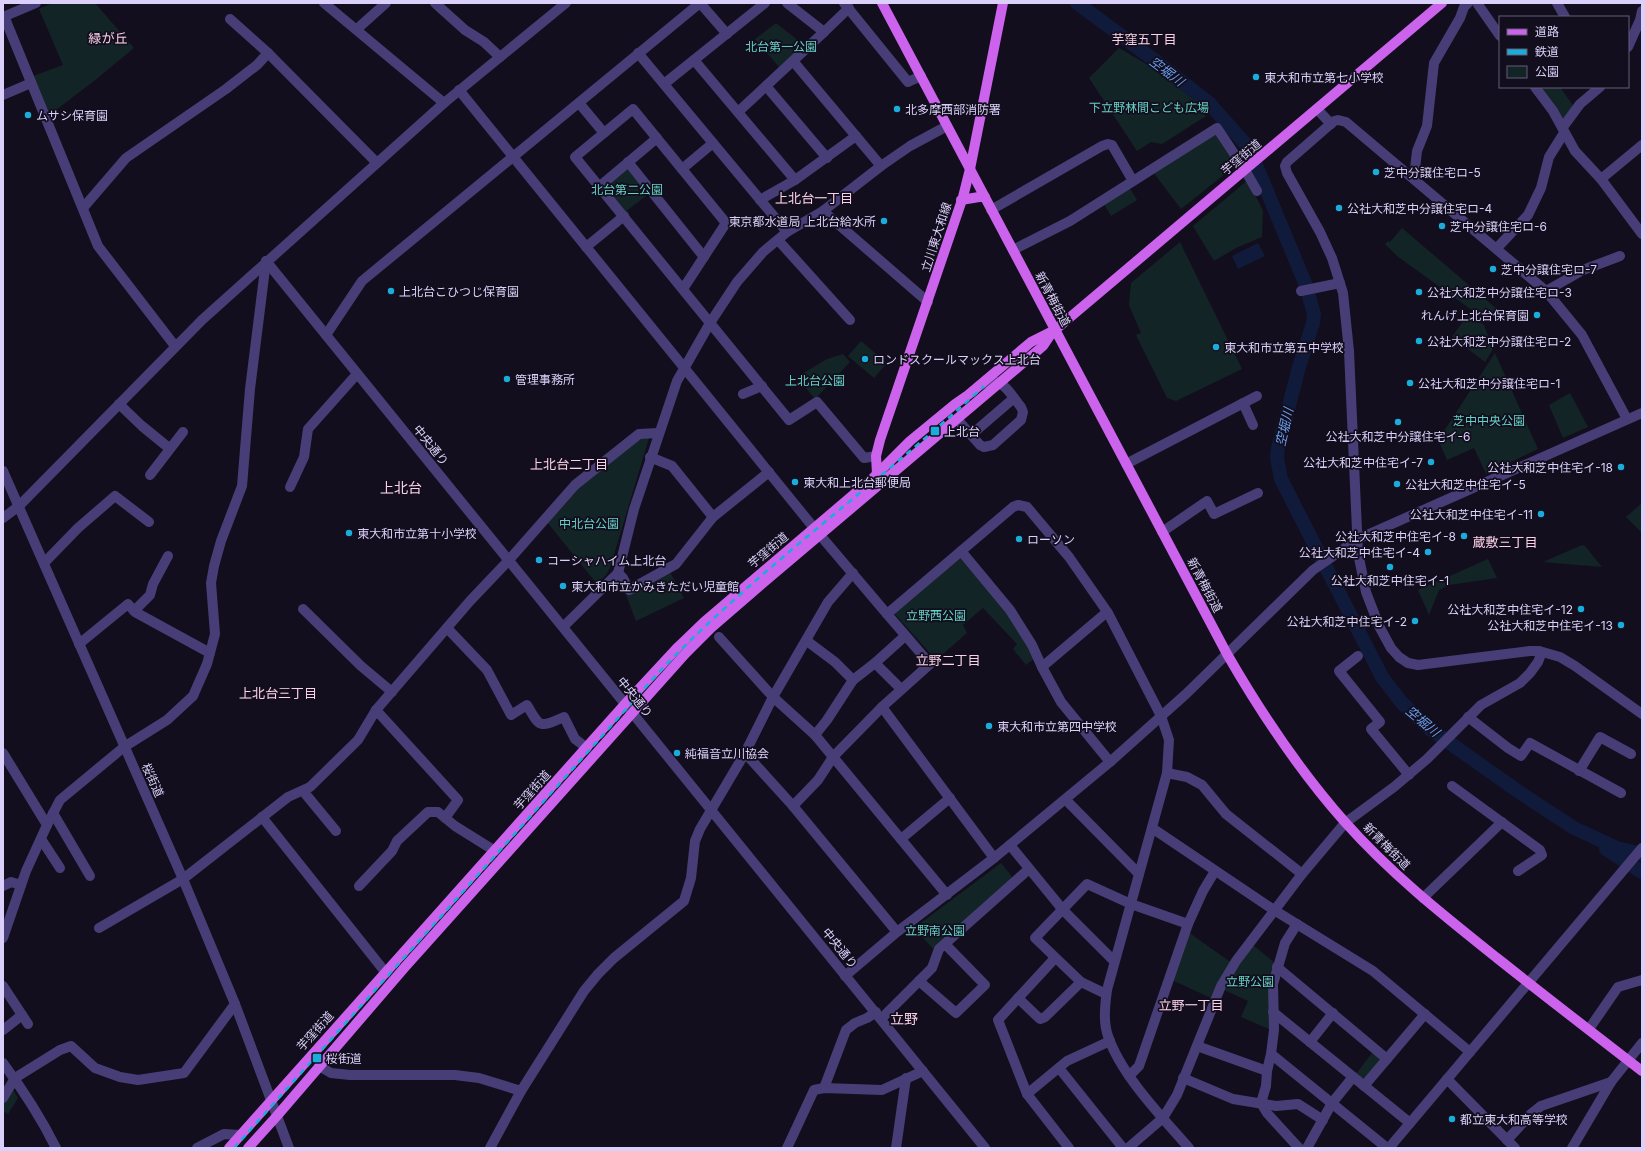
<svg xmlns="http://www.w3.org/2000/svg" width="1645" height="1151" font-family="Inter,'Noto Sans JP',sans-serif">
<rect width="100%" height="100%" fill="#130e1d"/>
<g fill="#122426">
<path d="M52 3H95L134 48 94 81 48 116 33 76 63 65 39 9Z"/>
<path d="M776 23 804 45 779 67 755 39Z"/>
<path d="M1119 48 1153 68 1195 100 1206 116 1162 144 1151 142 1137 151 1089 78Z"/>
<path d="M1539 87H1560L1574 107 1564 120 1562 119Z"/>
<path d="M1213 134 1218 135 1236 165 1181 209 1153 172Z"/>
<path d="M628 166 650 193 625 212 604 186Z"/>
<path d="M1248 180 1263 211 1262 237 1236 248 1214 261 1193 226Z"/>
<path d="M1129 187 1137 200 1111 216 1104 204Z"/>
<path d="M1402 228 1497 309 1487 321 1397 256 1385 244 1388 241 1390 242Z"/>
<path d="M1180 242 1242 369 1176 401 1167 398 1136 335 1141 333 1129 305 1131 283Z"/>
<path d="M1469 313 1484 325 1493 349 1485 362 1452 337Z"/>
<path d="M861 341 887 363 874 378 848 356Z"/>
<path d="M1495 353 1538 449 1486 474 1474 448 1447 460 1438 440Z"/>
<path d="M843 354 850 362 815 399 797 377 827 359Z"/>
<path d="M1570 393 1588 427 1563 438 1549 405Z"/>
<path d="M642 436 649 438 610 568 606 575 597 584 547 522 578 488Z"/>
<path d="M1642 503V533L1626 517Z"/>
<path d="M1582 545 1585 546 1602 567 1543 562Z"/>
<path d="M960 558 1019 626 1035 658 1026 665 1013 649 1017 644 983 608 963 625 967 633 936 660 894 613Z"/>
<path d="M1488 559 1497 578 1449 585 1439 590 1429 615 1418 590Z"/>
<path d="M670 572 684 598 636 621 626 595Z"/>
<path d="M1001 863 1013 878 935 951 914 928Z"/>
<path d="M1188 932 1232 963 1213 999 1172 980Z"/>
<path d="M1253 945 1275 963 1271 1030 1241 1017 1248 1001 1222 989Z"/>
<path d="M1375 1049 1386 1059 1365 1083 1356 1074Z"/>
<path d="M10 1085 18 1098 8 1114 3 1111V1097Z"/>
</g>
<path fill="#101a3a" d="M1258 243 1265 256 1238 269 1232 256Z"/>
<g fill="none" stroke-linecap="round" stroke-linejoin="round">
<g stroke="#101a3a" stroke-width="14">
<path d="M1077 3 1161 65 1209 103 1249 148 1305 283 1314 314 1313 323 1299 367 1278 448 1277 458 1281 479 1382 677 1402 703 1430 729 1519 792 1574 828 1617 848 1642 854"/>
<path d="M1606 849 1642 872"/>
</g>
<g stroke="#483e77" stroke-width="10">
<path d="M324 3 444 103"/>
<path d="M435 3 465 30 484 42 500 57"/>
<path d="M700 3 727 34"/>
<path d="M844 3 908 82 921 76"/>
<path d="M1477 3 1500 36"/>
<path d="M1557 3 1565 17"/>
<path d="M4 16 98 246 175 346"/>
<path d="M3 17 36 3"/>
<path d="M230 19 268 53"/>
<path d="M357 29 386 3"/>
<path d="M824 32 849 8"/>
<path d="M1628 47 1640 20 1642 11"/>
<path d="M638 53 787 232"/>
<path d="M694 60 795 180"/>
<path d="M793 61 881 166"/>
<path d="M664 84 765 3"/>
<path d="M766 86 827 158"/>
<path d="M1535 87 1553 111 1575 151 1601 179 1642 234"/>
<path d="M459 90 814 528 887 614"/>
<path d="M3 95 31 83"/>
<path d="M579 103 604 133"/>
<path d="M1317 109 1331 124"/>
<path d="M738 112 824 32 787 3"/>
<path d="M1563 127 1580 104 1600 87"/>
<path d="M628 162 704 257"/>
<path d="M682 169 713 143"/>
<path d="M1414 178 1417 151 1427 126 1434 63 1460 18 1464 7 1468 3"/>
<path d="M1601 179 1642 145"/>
<path d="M600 186 657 138"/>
<path d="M760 200 795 180 856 136"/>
<path d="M83 208 126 158 226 89 257 65 268 53 377 163"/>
<path d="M991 210 1102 146 1108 144 1112 145 1133 181"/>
<path d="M823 211 928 302"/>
<path d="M778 240 850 320"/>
<path d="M586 247 624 216"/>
<path d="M1497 248 1528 215 1541 188 1549 157 1564 133"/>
<path d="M1013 250 1070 221 1217 128 1245 170 1257 191"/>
<path d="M266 261 985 1148"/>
<path d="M683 289 726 223 633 109 575 157 789 420 817 402 864 458 876 456"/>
<path d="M1301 291 1340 283"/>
<path d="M1546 291 1583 270 1620 256"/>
<path d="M326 335 362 281 700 3"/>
<path d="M743 394 762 386"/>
<path d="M1243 403 1253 425"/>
<path d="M119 404 142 426 169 448"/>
<path d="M957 419 980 445 984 447 993 445 1021 420 1023 412 1021 407C1009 393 1003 375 982 384"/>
<path d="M1627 419 1582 335 1546 291 1346 122 1338 120 1334 121 1287 162 1285 166 1287 173 1320 232 1332 258 1343 293 1349 351 1358 553 1366 592 1379 626 1391 648 1399 657 1408 663 1418 665 1530 651H1539L1560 657 1575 666 1642 714"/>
<path d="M971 435 1014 398"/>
<path d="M650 457 672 466 713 517"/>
<path d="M1126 464 1257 396"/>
<path d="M3 471 183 879 235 1004 289 1148"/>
<path d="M150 475 183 432"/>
<path d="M290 487 304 457 308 429 357 374"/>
<path d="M3 518 19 506 202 320 444 103 566 3"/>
<path d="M1162 532 1207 501 1214 514 1258 493"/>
<path d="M961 551 1010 610 1032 645 1042 667 1061 702 1110 762"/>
<path d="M44 563 78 528 115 496 149 522"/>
<path d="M618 573 623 578 629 590 676 564 713 517 769 472"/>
<path d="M303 609 361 666 392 692"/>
<path d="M134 611 150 595 153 584 168 556"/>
<path d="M563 627 618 573 634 509 677 381 710 323 737 282 763 252 787 232 823 211 881 166 910 146 947 126"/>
<path d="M447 628 487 670 511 715 527 705C540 728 539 728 564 717L575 739 587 748"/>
<path d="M719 637 773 697 828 602 853 573"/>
<path d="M807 641 835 662 853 680 827 720 815 735 773 697 745 753 793 806 897 932"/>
<path d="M79 644 128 604 135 612 210 653"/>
<path d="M1358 656 1339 671 1380 722 1371 729 1409 775"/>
<path d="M875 663 905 636"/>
<path d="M1042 667 1107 612"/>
<path d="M853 680 875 663 901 689"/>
<path d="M882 707 994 858"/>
<path d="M376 710 458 800 445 818"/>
<path d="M1468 717 1508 748 1521 756 1530 743 1621 793"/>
<path d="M815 735 947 895"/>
<path d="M3 753 47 825"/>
<path d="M1579 771 1600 737 1631 754"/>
<path d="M1167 773 1187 777 1202 785 1226 814 1302 874"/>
<path d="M1452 786 1540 850 1542 855 1518 871"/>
<path d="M303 791 336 831"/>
<path d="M1066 800 1139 874"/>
<path d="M793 806 818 780 833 757 882 707 930 664 887 614 1013 507 1018 505 1027 507 1069 557 1108 613 1161 716 1169 740 1167 773 1107 990C1105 1005 1103 1022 1108 1036 1121 1075 1162 1117 1189 1148"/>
<path d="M53 813 90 876"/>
<path d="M262 817 386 973"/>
<path d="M1152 828 1274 910 1373 971 1470 1052"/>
<path d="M41 839 60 868"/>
<path d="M901 839 950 798"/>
<path d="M1010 845 1063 910 1114 961"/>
<path d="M3 886 11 882 21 885"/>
<path d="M359 886 392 851 397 841 428 812H438L455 826 495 851"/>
<path d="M1423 898 1502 822"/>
<path d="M1297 924 1285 943 1273 984 1274 1030 1271 1054 1267 1071 1266 1086 1261 1103 1267 1113 1299 1148"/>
<path d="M99 928 183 879 288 797 310 787 358 740 376 710 470 601 509 560 575 485 639 434 658 433"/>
<path d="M3 938 26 871 47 825 60 800 124 747 167 720 193 696 207 664 215 634 211 583 214 566 221 541 242 486 250 389 266 261"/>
<path d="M1055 958 998 1020 1027 1094 1069 1148"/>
<path d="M1277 967 1387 1059"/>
<path d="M845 976 897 932 994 858 1110 762 1186 694 1313 570 1358 539 1642 413"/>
<path d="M919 981 956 1013 985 985 945 944"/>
<path d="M3 986 28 1024"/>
<path d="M1106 994 1081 982 1035 938 1087 884 1131 904 1188 924"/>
<path d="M1018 998 1040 1019 1045 1017 1081 982"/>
<path d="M1273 1012 1410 1123"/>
<path d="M881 1019 932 968 939 949 1029 869"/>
<path d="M1589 1029 1618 987 1642 980"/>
<path d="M3 1030 22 1015"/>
<path d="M1310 1042 1333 1013"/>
<path d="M1197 1046 1267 1071"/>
<path d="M1271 1054 1387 1148"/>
<path d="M3 1063C23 1090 41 1118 56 1148"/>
<path d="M319 1066 331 1073 350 1075H455L479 1078 521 1091"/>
<path d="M1059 1068 1123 1148"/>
<path d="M1129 1076 1139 1066 1188 924 1203 891 1215 871"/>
<path d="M1183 1078 1233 1099 1276 1106 1298 1104 1323 1120"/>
<path d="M1447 1079 1515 1148"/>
<path d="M1364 1086 1425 1014"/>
<path d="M824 1088 846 1030 855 1023 867 1018 876 1012"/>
<path d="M1027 1094 1067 1061 1110 1041"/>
<path d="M3 1098 15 1078 60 1050 71 1046 95 1068 120 1077 138 1080 184 1073 235 1004"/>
<path d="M1507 1140 1531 1114 1541 1106 1611 1082"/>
<path d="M197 1148 224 1134 240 1135"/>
<path d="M490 1148 521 1091 584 991 598 974 614 958 684 901 691 878 695 841 700 829 745 753"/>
<path d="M787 1148 814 1090 824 1088 882 1090 923 1071"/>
<path d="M896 1148 906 1078"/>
<path d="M1128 1148 1163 1118 1177 1095 1221 986 1236 961 1302 874 1345 823 1394 787 1427 759 1481 705 1520 683 1530 673 1538 662 1540 657 1539 651"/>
<path d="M1307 1148 1332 1103 1353 1077"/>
<path d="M1389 1148 1642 848"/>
<path d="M1572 1148 1611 1082 1642 1043"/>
</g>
<g stroke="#cc63ed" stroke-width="10">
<path d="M882 3 1227 654C1261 713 1299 770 1344 821 1390 873 1443 915 1497 958 1545 996 1594 1034 1642 1071"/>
<path d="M961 200 979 197H985"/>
<path d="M877 474 876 456 880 440 963 197 970 169 1003 3"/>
<path d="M229 1148 625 704 678 647 704 622 873 478 910 441 955 404 968 395 1031 342 1055 330 1442 3"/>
<path d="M248 1148 276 1117 405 967 686 653 711 628 763 583 1043 346 1053 331"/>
</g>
<path stroke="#1aaddb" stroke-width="2.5" stroke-dasharray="6 5" stroke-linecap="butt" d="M234 1148 661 670C760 567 879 483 984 386"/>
</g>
<g fill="#1aaddb" stroke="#130e1d" stroke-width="1.5">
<circle cx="1256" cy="77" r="4"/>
<circle cx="897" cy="109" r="4"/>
<circle cx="28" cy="115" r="4"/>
<circle cx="1376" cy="172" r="4"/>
<circle cx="1339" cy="208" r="4"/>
<circle cx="884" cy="221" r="4"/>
<circle cx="1442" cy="226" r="4"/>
<circle cx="1493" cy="269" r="4"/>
<circle cx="391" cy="291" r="4"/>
<circle cx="1419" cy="292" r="4"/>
<circle cx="1537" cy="315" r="4"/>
<circle cx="1419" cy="341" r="4"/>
<circle cx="1216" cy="347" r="4"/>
<circle cx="865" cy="359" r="4"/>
<circle cx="507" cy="379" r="4"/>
<circle cx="1410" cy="383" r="4"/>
<circle cx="1398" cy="422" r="4"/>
<rect x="930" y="426" width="10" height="10" rx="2"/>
<circle cx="1431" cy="462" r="4"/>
<circle cx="1621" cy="467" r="4"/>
<circle cx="795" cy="482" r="4"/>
<circle cx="1397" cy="484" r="4"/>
<circle cx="1541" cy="514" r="4"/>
<circle cx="349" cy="533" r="4"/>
<circle cx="1464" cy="536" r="4"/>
<circle cx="1019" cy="539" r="4"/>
<circle cx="1428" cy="552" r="4"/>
<circle cx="539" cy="560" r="4"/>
<circle cx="1390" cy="567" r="4"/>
<circle cx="563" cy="586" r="4"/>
<circle cx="1581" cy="609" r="4"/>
<circle cx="1415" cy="621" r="4"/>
<circle cx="1621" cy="625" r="4"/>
<circle cx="989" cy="726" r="4"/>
<circle cx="677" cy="753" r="4"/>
<rect x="312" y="1053" width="10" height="10" rx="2"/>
<circle cx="1452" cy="1119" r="4"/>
</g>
<g text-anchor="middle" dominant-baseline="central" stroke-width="3.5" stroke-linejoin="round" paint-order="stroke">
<g font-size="12" fill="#65d0c4" stroke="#130e1d">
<text x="781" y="46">北台第一公園</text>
<text x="1149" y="107">下立野林間こども広場</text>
<text x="627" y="189">北台第二公園</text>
<text x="815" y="380">上北台公園</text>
<text x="1489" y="420">芝中中央公園</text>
<text x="589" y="523">中北台公園</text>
<text x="936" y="615">立野西公園</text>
<text x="935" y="930">立野南公園</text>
<text x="1250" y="981">立野公園</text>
</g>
<g font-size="12" fill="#dad0f9" stroke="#130e1d" text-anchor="start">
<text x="1264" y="77">東大和市立第七小学校</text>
<text x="905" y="109">北多摩西部消防署</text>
<text x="36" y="115">ムサシ保育園</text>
<text x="1384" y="172">芝中分譲住宅ロ-5</text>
<text x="1347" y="208">公社大和芝中分譲住宅ロ-4</text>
<text x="876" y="221" text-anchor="end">東京都水道局 上北台給水所</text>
<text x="1450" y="226">芝中分譲住宅ロ-6</text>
<text x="1501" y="269">芝中分譲住宅ロ-7</text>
<text x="399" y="291">上北台こひつじ保育園</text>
<text x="1427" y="292">公社大和芝中分譲住宅ロ-3</text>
<text x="1529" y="315" text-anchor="end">れんげ上北台保育園</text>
<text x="1427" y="341">公社大和芝中分譲住宅ロ-2</text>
<text x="1224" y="347">東大和市立第五中学校</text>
<text x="873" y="359">ロンドスクールマックス上北台</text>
<text x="515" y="379">管理事務所</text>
<text x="1418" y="383">公社大和芝中分譲住宅ロ-1</text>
<text x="944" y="431">上北台</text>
<text x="1398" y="436" text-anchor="middle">公社大和芝中分譲住宅イ-6</text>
<text x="1423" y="462" text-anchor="end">公社大和芝中住宅イ-7</text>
<text x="1613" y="467" text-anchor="end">公社大和芝中住宅イ-18</text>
<text x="803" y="482">東大和上北台郵便局</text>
<text x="1405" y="484">公社大和芝中住宅イ-5</text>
<text x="1533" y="514" text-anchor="end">公社大和芝中住宅イ-11</text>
<text x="357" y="533">東大和市立第十小学校</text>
<text x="1456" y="536" text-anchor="end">公社大和芝中住宅イ-8</text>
<text x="1027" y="539">ローソン</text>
<text x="1420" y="552" text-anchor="end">公社大和芝中住宅イ-4</text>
<text x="547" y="560">コーシャハイム上北台</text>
<text x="1390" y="580" text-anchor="middle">公社大和芝中住宅イ-1</text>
<text x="571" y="586">東大和市立かみきただい児童館</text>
<text x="1573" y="609" text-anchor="end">公社大和芝中住宅イ-12</text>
<text x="1407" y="621" text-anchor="end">公社大和芝中住宅イ-2</text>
<text x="1613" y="625" text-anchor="end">公社大和芝中住宅イ-13</text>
<text x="997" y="726">東大和市立第四中学校</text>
<text x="685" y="753">純福音立川協会</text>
<text x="326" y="1058">桜街道</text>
<text x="1460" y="1119">都立東大和高等学校</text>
</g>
<g font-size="12" fill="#dad0f9" stroke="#130e1d">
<text transform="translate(1241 157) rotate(-40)">芋窪街道</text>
<text transform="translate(936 237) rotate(-72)">立川東大和線</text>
<text transform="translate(1053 299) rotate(62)">新青梅街道</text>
<text transform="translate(431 445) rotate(51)">中央通り</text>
<text transform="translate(768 550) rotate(-40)">芋窪街道</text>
<text transform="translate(1205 585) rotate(62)">新青梅街道</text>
<text transform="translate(635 697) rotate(51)">中央通り</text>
<text transform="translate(153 780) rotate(66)">桜街道</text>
<text transform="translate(532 790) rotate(-48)">芋窪街道</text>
<text transform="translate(1387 846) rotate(45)">新青梅街道</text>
<text transform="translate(840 948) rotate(51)">中央通り</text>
<text transform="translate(315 1031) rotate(-48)">芋窪街道</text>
</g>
<g font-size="13" fill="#fad1e6" stroke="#130e1d">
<text x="108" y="38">緑が丘</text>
<text x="1144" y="39">芋窪五丁目</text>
<text x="814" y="198">上北台一丁目</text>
<text x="569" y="464">上北台二丁目</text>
<text x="1505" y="542">蔵敷三丁目</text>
<text x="948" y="660">立野二丁目</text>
<text x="278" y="693">上北台三丁目</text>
<text x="1191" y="1005">立野一丁目</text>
</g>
<g font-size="13" font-style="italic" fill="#6a9eed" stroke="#130e1d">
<text transform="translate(1167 71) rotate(37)">空堀川</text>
<text transform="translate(1284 427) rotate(-77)">空堀川</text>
<text transform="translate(1423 721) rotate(40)">空堀川</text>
</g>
<g font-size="14" fill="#fad1e6" stroke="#130e1d">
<text x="401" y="487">上北台</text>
<text x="904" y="1018">立野</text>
</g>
</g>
<rect width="1645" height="1151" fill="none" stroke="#dad0f9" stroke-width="8"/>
<rect x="1499" y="16" width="130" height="72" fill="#130e1d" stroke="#635c75"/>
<rect x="1507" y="29" width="20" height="6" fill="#cc63ed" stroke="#635c75"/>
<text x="1535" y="36" font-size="12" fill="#dad0f9">道路</text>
<rect x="1507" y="49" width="20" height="6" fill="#1aaddb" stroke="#635c75"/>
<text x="1535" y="56" font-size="12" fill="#dad0f9">鉄道</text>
<rect x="1507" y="66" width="20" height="12" fill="#122426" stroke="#635c75"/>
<text x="1535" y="76" font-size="12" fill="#dad0f9">公園</text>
</svg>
